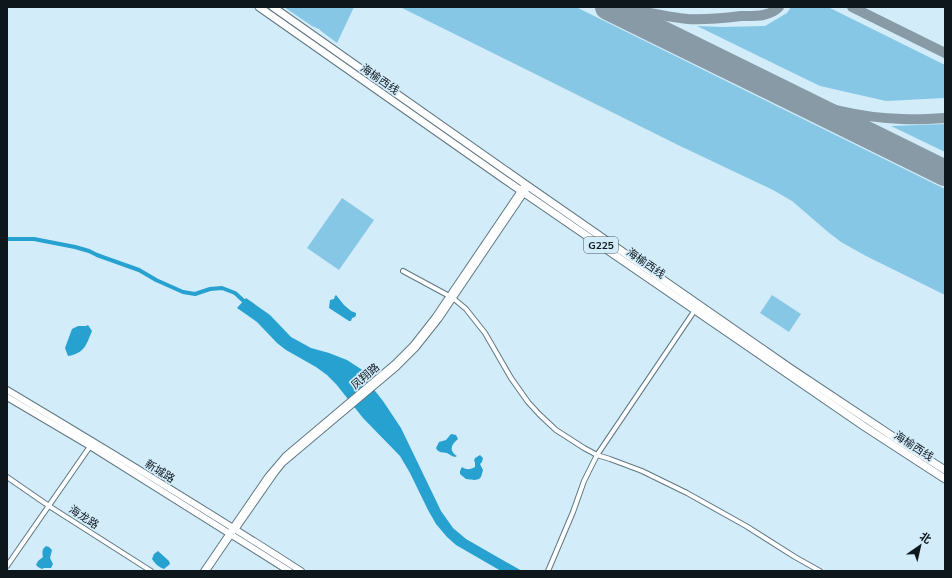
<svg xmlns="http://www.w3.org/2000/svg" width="952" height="578" font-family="Mulish,'Noto Sans SC',sans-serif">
<rect width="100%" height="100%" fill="#d2ecfa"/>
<g fill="#87c7e6">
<path d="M284 7H354L337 43 321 31 319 29 312 26Z"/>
<path d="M400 7H576L945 189V295L866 256 841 242 828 232 792 201 773 190 678 145Z"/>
<path d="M791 7H828L945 65V98L886 101 820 86 697 26 723 27 765 26 787 13Z"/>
<path d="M945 124V152L891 126Z"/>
<path d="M342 198 374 220 339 270 307 248Z"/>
<path d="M772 295 801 314 789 332 760 313Z"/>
</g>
<g fill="#26a1d0">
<path d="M336 295 344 305 351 311 356 313V315L355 317 352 318 351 321H349L329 308 330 300 334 299 335 296Z"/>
<path d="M246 298 270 315 291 337 311 348 329 353 347 360 367 373 366 378 368 382 383 401 401 428 441 511 453 528 466 539 522 571H501L456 545 447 537 436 524 428 510 410 473 400 456 363 418 336 384 327 375 316 367 286 350 277 343 257 322 237 308Z"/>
<path d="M88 325 92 331C86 345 85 353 68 356L65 348 72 329 78 326H86Z"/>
<path d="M451 434 456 435 458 439C452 444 448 450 457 456L455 457 452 456 447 453 440 452 437 450 436 448 439 442 446 440Z"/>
<path d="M480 455 483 458 482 462 480 464 483 470 481 477 479 479 475 480 466 479 460 474V471L462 467C467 470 469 470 475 467V462L474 461 475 458Z"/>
<path d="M46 546 49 547 52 550 50 558 53 564 51 568H44L42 569 38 567 36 565 38 561 43 557C42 552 42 549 46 546Z"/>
<path d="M158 551 169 561 170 564 164 569C159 567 156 565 152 559L154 554Z"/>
</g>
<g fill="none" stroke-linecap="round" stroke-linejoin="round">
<path stroke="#26a1d0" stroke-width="4" d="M7 239H34L75 247 89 251 97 255 139 270 156 280 183 292 195 294 210 289 222 288 235 293 247 304"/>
<g stroke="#879aa6" stroke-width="10">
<path d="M624 7C645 12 667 17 688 19 706 20 724 18 741 16 755 16 769 17 779 7"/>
<path d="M852 7 945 53"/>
<path d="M773 89C814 106 857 118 902 119 916 120 931 119 945 118"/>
</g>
<path stroke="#879aa6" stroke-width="26" d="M608 7 945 173"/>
<defs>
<g id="minor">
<path d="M403 271 453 298 466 309 485 333 511 378 528 402 539 414 556 430 584 448 597 455 610 459 642 471 687 493 746 526 795 557 820 571"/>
<path d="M7 477 49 506 151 571"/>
<path d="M7 566 91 445"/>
<path d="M203 571 233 527"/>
<path d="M207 571 233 533"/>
<path d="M548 571 573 512 584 481 597 455 695 310"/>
</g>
<g id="tertiary">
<path d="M233 527 268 476 285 456 394 364 413 345 435 317 525 184"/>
<path d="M236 529 275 473 283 463 397 367 416 348 439 319 529 186"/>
</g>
<g id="primary">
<path d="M7 390C106 449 204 509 301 571"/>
<path d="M7 397 90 446 289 571"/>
</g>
<g id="trunk">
<path d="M259 7 504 179 865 427 945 479"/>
<path d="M273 7 525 184 790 368 901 442 945 470"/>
</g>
</defs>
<use href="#minor" stroke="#607884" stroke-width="6"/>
<use href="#tertiary" stroke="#607884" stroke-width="7"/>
<use href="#primary" stroke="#607884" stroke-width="8"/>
<use href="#trunk" stroke="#607884" stroke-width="9"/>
<use href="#minor" stroke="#fff" stroke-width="4"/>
<use href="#tertiary" stroke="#fff" stroke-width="5"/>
<use href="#primary" stroke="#fff" stroke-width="6"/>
<use href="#trunk" stroke="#fff" stroke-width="7"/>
</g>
<g text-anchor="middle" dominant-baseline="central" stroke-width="3.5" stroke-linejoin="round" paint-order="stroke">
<rect fill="#d2ecfa" stroke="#49575f" stroke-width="1" x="584" y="237" width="34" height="16" rx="3"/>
<g font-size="10" font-weight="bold" fill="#0e171c">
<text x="601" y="245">G225</text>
</g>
<g font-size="11" fill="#0e171c" stroke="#d2ecfa">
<text transform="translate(380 79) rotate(35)">海榆西线</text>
<text transform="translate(646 263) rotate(35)">海榆西线</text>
<text transform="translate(365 376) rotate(-40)">凤翔路</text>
<text transform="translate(914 446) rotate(33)">海榆西线</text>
<text transform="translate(160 471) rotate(32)">新城路</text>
<text transform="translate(84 517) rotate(33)">海龙路</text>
</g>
</g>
<rect width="952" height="578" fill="none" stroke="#0e171c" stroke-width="16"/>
<g transform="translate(920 546) rotate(34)" stroke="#d2ecfa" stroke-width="3" paint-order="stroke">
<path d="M0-3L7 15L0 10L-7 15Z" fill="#0e171c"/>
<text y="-6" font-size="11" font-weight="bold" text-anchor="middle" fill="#0e171c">北</text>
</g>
</svg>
